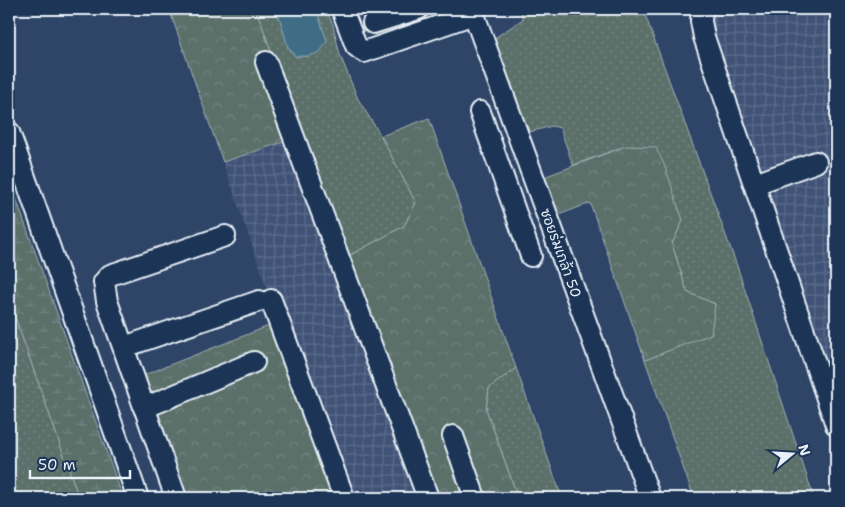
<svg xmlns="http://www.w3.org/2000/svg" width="845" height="507" font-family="'Shantell Sans','Playpen Sans Thai',sans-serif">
<defs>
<pattern id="industrial-grid" width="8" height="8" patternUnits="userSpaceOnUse" patternTransform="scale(1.25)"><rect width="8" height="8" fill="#3f5377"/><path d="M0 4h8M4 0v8" fill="none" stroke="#5b6c8b"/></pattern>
<pattern id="grass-dots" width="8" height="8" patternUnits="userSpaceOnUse" patternTransform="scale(1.25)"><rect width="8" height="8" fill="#5c6f6b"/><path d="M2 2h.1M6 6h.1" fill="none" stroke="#738481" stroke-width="1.8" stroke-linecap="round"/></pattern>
<pattern id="forest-crowns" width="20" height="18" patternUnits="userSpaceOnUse" patternTransform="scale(1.25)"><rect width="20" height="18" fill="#5c6f6b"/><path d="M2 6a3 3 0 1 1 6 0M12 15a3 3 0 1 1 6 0" fill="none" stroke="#738481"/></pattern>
<pattern id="wetland-marsh" width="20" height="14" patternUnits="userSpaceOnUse" patternTransform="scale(1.25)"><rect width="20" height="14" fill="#5c6f6b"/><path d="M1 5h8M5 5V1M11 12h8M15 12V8" fill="none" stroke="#738481"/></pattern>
</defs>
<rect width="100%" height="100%" fill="#2f4568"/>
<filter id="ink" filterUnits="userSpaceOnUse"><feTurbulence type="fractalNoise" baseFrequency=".02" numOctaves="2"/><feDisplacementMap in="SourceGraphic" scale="10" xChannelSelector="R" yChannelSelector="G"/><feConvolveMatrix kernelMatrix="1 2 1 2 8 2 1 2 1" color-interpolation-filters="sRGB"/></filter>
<g filter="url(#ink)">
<g fill="url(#industrial-grid)">
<path d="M686 9H836V437Z"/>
<path d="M301 136 429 498H347L279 322 223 162Z"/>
</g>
<g fill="url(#grass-dots)" stroke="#a2b0b2">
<path d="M256 9H277L288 47 295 56H309L327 41 316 9H326L333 25 340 55 358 99 381 136 416 203 404 226 345 258Z"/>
<path d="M520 9H643L737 266 814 498H694L645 360 710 334 715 304 687 292 672 244 683 220 676 204 626 146 573 165 560 128 552 126 526 133 493 39 523 19Z"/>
<path d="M9 300 79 498H9Z"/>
<path d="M516 368 562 498H518L486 409 489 388Z"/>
</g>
<g fill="url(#forest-crowns)" stroke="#a2b0b2">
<path d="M169 9H256L301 136 223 162Z"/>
<path d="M429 118 516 368 489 388 486 409 518 498H429L345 258 404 226 416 203 381 136Z"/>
<path d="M626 146 655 147C669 169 673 196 683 220L672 244 687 292 715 304 711 334 645 360 590 203 556 216 544 177Z"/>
<path d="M279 322 347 498H186L144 375Z"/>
</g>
<path fill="url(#wetland-marsh)" stroke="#a2b0b2" d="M9 179 123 498H79L9 300Z"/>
<path fill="#416d86" stroke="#84a2b4" d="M277 9H316L327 41 320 52 309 56H295L288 47Z"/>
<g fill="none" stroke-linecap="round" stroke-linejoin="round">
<defs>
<g id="minor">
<path d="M342 9 356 46 364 52 474 14"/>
<path d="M472 9 650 498"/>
<path d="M702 9 701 21 704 37 836 425"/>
<path d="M373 23 418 9"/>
<path d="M266 62 428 498"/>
<path d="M480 112 531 256"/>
<path d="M9 132 138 498"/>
<path d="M755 184 816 162"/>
<path d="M271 300 344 498"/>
<path d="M124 347 259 301"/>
<path d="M144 408 254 362"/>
<path d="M453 436 475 498"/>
<path d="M176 498 107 301 104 282 110 275 225 236"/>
</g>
</defs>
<use href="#minor" stroke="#e8f1f8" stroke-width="24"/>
<use href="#minor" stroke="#1d3557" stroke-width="20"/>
</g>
</g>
<g text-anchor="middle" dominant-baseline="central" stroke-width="4.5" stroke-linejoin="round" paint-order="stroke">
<g font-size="14" fill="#e8f1f8" stroke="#1d3557">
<text transform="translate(561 253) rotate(70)">ซอยร่มเกล้า 50</text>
</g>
</g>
<rect width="845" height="507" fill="none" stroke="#1d3557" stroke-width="30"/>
<rect x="15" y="15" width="815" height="477" fill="none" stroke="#e8f1f8" stroke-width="2" filter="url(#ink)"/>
<g transform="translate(792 454) rotate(72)" stroke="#1d3557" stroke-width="4" paint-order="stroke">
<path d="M0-4L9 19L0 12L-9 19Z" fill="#e8f1f8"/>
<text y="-8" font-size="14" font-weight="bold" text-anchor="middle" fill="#e8f1f8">N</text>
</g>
<path d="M30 470v8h100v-8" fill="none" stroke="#e8f1f8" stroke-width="2.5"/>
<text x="38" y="470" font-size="15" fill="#e8f1f8" stroke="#1d3557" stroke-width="4" paint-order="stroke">50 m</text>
</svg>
